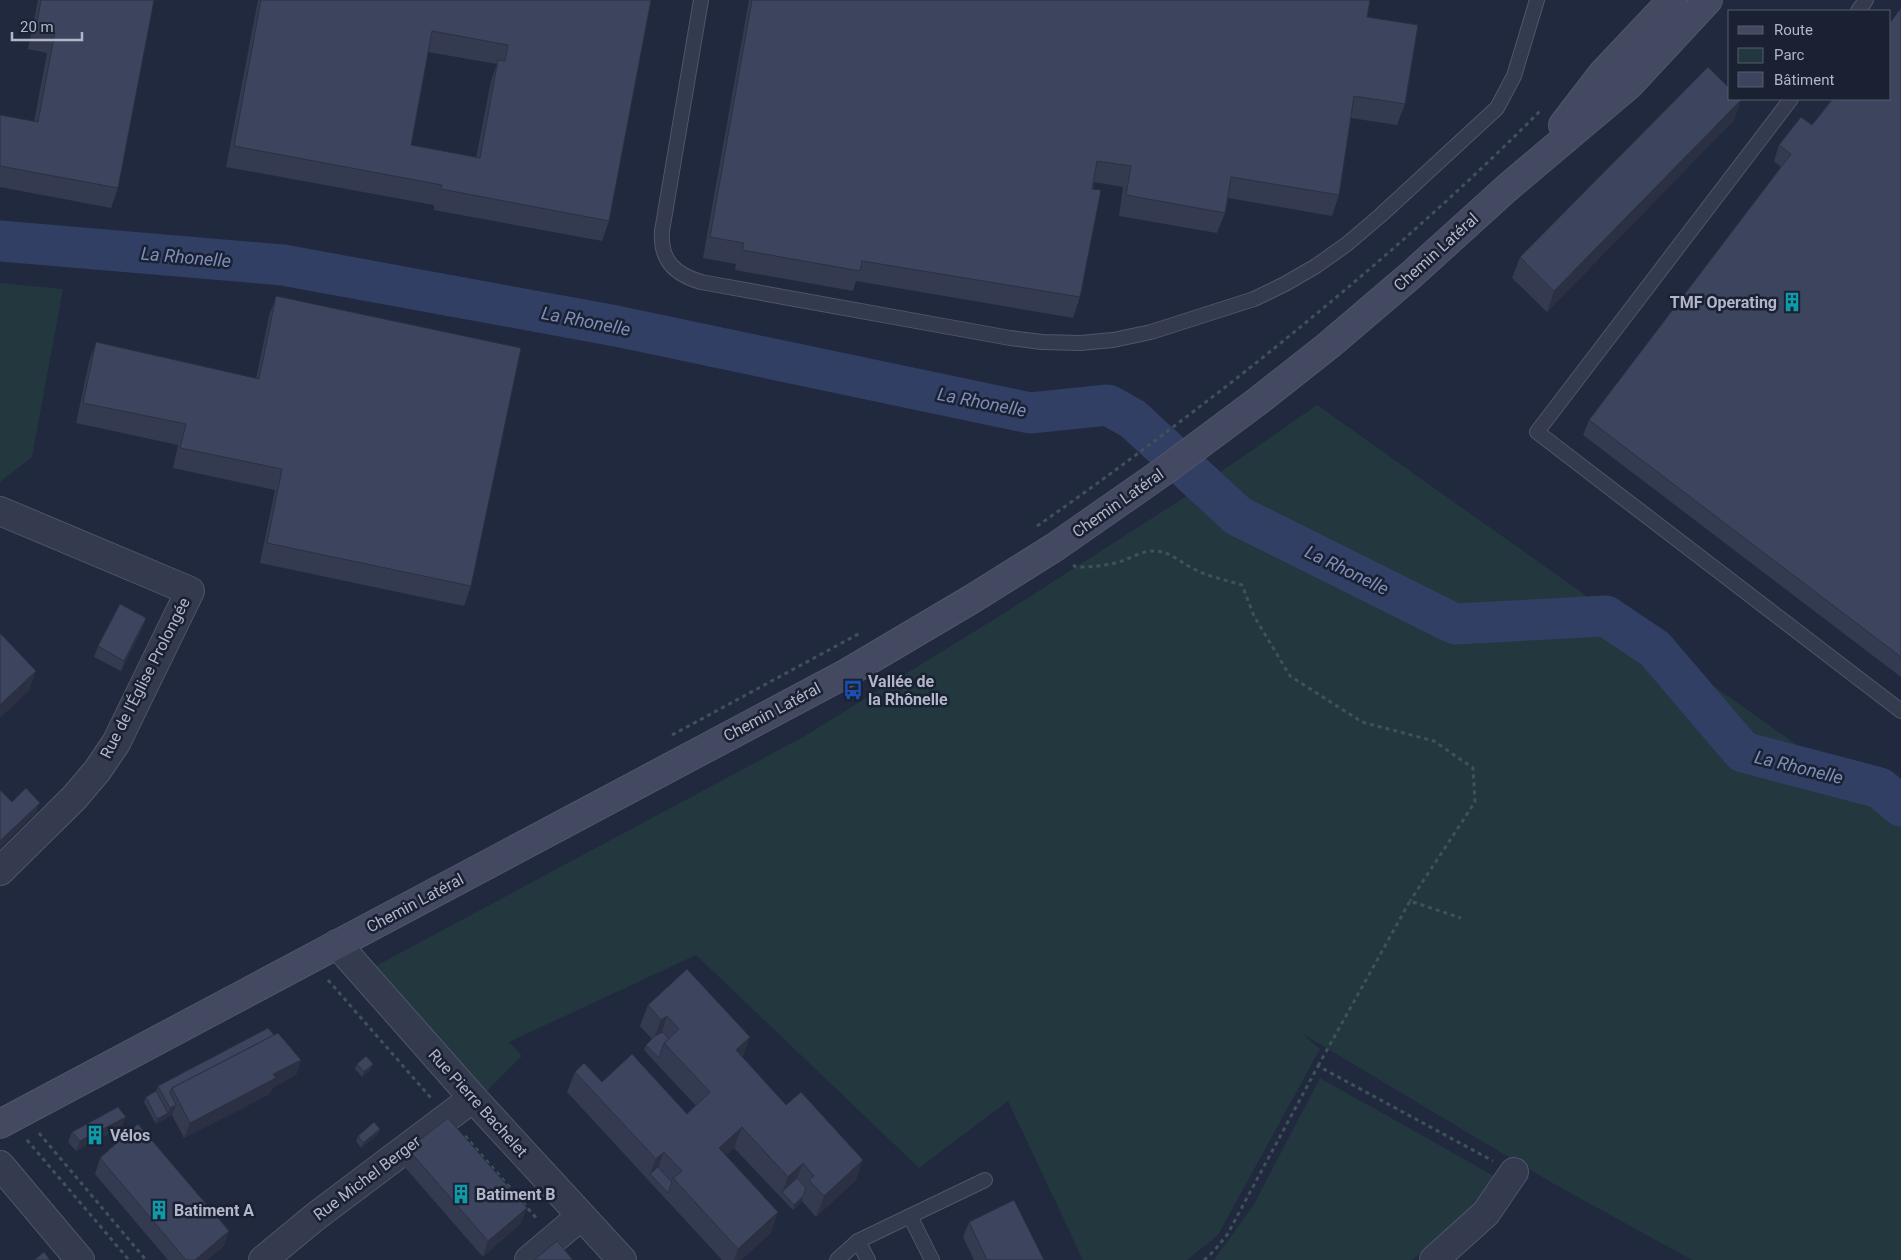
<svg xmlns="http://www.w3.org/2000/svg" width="1901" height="1260" font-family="Roboto,sans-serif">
<rect width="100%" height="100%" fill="#21293e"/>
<g fill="#23373f">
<path d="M0 283 63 289 32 457 0 482Z"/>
<path d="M1317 405 1797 745 1901 796V1260H1692L1547 1180 1303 1034 1320 1049 1218 1235 1187 1260H1083L1008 1101 919 1168 696 955 509 1042 522 1056 487 1091 372 968 803 737 1006 612 1182 499Z"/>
<path d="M1320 1078 1496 1177 1470 1212 1412 1260H1214L1253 1206Z"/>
</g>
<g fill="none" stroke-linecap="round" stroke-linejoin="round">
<path stroke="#313f64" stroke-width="41" d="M0 241 283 265 616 326 1030 413 1108 405 1133 419 1238 516 1455 624 1606 616 1655 649 1743 752 1880 788 1901 806"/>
<defs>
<g id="lane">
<path d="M701 0 662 231C660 260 674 274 701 282L1010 338 1042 342 1080 343 1113 340 1151 332 1254 299 1285 284 1316 266 1347 244 1381 215 1497 108 1514 76 1537 0"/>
<path d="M1858 11 1866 0"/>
<path d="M1791 99 1537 432 1901 711"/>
<path d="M910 1216 932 1260"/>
<path d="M858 1241 868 1260"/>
<path d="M837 1260 858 1241 985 1180"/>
</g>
<g id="street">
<path d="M0 511 190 591 116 743 97 771 74 798 0 871"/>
<path d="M337 944 473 1098 622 1260"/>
<path d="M0 1165 80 1260"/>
<path d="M263 1260 315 1217 473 1098"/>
<path d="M529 1260 581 1216"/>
<path d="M1434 1260 1486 1213 1514 1172"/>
</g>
<g id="secondary">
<path d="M1563 125 1603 73 1672 0"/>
<path d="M0 1124 847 673 972 599 1055 547 1164 471 1258 401 1329 345 1411 275 1507 188 1629 85 1708 0"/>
</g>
</defs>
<use href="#lane" stroke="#505669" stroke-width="16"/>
<use href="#street" stroke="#505669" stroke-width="30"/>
<use href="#secondary" stroke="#505669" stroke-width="30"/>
<g stroke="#3e5359" stroke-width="3" stroke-dasharray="4 4" stroke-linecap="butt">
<path d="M1037 526C1105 479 1171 429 1237 378 1343 294 1445 207 1540 111"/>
<path d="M1073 565 1076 567C1092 567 1107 566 1122 561 1133 557 1144 550 1156 551 1171 552 1181 563 1194 569 1209 577 1226 580 1242 585L1254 616 1290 676 1362 722 1434 741 1473 768 1475 802 1410 901"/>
<path d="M672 735 862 632"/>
<path d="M328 980 431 1098"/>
<path d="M1318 1066 1410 901 1461 918"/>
<path d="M39 1133 146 1260"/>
<path d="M465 1136 538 1220"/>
<path d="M27 1140 129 1260"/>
<path d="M1204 1260 1214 1251 1227 1235 1318 1066 1493 1161"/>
</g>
<use href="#lane" stroke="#353b4e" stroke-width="14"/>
<use href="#street" stroke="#353b4e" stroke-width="28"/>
<use href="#secondary" stroke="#434961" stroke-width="28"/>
</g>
<g fill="#343b51" fill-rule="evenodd">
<path d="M38 0H154L118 188 111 208 0 187V115L34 122 47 53 28 49Z"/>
<path d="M258 0H651L609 221 602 241 434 210V205L226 167ZM428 52 497 64 491 81 476 158 411 145Z"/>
<path d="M749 0H1370L1367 17 1405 104 1397 125 1351 118 1339 195 1332 216 1228 198 1225 213 1217 233 1119 216 1123 187 1094 182 1080 297 1073 318 856 281 853 291 735 270 736 264 703 258Z"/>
<path d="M1901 8V677L1583 435 1589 420 1781 167 1774 161 1779 145 1812 125Z"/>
<path d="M1741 100 1734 120 1547 312 1512 278 1520 257Z"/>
<path d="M276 296 471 586 464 606 260 563 275 490 173 468 178 445 76 423 89 362 96 342 256 379 269 316Z"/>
<path d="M146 618 142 629 121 671 94 657 98 646Z"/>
<path d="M648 1005 742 1057 856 1180 816 1217 802 1201 793 1210 734 1148 726 1155 771 1233 741 1260H722L567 1092 575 1072 687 1114 696 1106 644 1050 646 1045 652 1039 640 1026Z"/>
<path d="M274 1035 301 1060 296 1075 272 1088 270 1094 184 1138 172 1115 156 1124 144 1102 146 1097 156 1091 158 1086Z"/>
<path d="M357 1064 371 1069 362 1077 355 1069Z"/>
<path d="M122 1127 76 1151 68 1142 72 1132Z"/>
<path d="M380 1129 378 1134 361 1148 356 1141 358 1136Z"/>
<path d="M408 1149 521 1223 483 1257 402 1164Z"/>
<path d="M100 1158 229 1231 223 1247 207 1260H168L95 1174Z"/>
<path d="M969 1222 1044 1260H974L963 1237Z"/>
</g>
<g fill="#2b3042">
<path d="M1741 100 1734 120 1547 312 1554 291Z"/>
<path d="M146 618 142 629 121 671 124 661Z"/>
<path d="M36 671 29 691 0 718V705Z"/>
<path d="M40 803 36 813 0 848V841Z"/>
<path d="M667 1016 660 1037 653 1041 661 1020Z"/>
<path d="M750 1037 743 1057 728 1070 736 1050Z"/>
<path d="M301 1060 296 1075 272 1088 270 1094 184 1138 190 1123 273 1074Z"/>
<path d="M373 1064 371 1069 362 1077 364 1072Z"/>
<path d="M176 1105 172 1115 156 1124 157 1119 168 1113 170 1108Z"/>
<path d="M126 1117 122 1127 76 1151 80 1141Z"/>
<path d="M742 1127 734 1148 712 1168 719 1148Z"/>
<path d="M380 1129 378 1134 361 1148 363 1143Z"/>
<path d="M664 1152 656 1172 650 1174 656 1159Z"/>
<path d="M863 1160 856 1180 816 1217 824 1196Z"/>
<path d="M803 1163 795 1183 782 1192 788 1177Z"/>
<path d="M803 1196 802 1201 793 1210 794 1205Z"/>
<path d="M527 1208 521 1223 483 1257 488 1241Z"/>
<path d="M778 1212 771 1233 741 1260H734L738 1249Z"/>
<path d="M229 1231 223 1247 207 1260H195Z"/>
</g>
<g fill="#3d455e" stroke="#2b3042" fill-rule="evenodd">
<path d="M41 0H154L118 188 0 166V115L38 122 55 32 36 29Z"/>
<path d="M261 0H651L609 221 441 189 442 185 234 146ZM432 31 508 45 505 61 498 60 480 158 411 145Z"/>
<path d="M752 0H1370L1367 17 1418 25 1405 104 1354 96 1339 195 1231 177 1225 213 1126 195 1131 166 1097 161 1092 189 1101 190 1080 297 862 261 860 271 742 250 744 243 710 237Z"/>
<path d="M1901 8V657L1589 420 1791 154 1779 145 1801 117 1812 125 1833 99H1890V23Z"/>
<path d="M1708 67 1730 89V99H1740L1741 100 1554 291 1520 257Z"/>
<path d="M276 296 521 348 471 586 267 543 282 469 180 448 186 424 83 403 96 342 259 379Z"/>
<path d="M120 604 146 618 124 661 98 646Z"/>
<path d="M0 633 36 671 0 705Z"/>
<path d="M26 788 40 803 0 841V790L12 802Z"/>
<path d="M687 969 750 1037 736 1050 786 1105 801 1092 863 1160 824 1196 809 1180 814 1176 803 1163 788 1177 742 1127 719 1148 778 1212 738 1249 673 1178 682 1171 664 1152 656 1159 575 1072 584 1063 602 1082 632 1054 687 1114 710 1092 664 1043 679 1029 667 1016 661 1020 648 1005Z"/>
<path d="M268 1028 274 1035 172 1088 170 1093 176 1105 170 1108 158 1086Z"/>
<path d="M663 1032 669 1039 664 1043 659 1058 646 1045 655 1036Z"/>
<path d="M278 1033 301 1060 273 1074 276 1078 190 1123 172 1088Z"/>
<path d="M366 1056 373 1064 364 1072 357 1064Z"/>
<path d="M156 1091 168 1113 157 1119 146 1097Z"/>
<path d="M118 1107 126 1117 80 1141 72 1132Z"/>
<path d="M448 1118 527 1208 488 1241 408 1149Z"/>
<path d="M374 1122 380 1129 363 1143 358 1136Z"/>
<path d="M138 1124 229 1231 195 1260H186L100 1158Z"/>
<path d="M658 1167 672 1182 668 1193 650 1174Z"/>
<path d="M797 1178 806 1188 803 1196 794 1205 782 1192Z"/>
<path d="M1014 1200 1044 1260H987L969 1222Z"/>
<path d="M557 1241 573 1260H534Z"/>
<path d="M44 1252 50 1260H34Z"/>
</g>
<defs>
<symbol id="building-bare" viewBox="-9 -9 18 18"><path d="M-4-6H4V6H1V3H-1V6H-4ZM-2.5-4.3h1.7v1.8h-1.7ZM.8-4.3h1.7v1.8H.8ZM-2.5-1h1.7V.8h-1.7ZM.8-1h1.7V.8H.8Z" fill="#0f9aa8" stroke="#1a2133" stroke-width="2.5" paint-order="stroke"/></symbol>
<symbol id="bus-bare" viewBox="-9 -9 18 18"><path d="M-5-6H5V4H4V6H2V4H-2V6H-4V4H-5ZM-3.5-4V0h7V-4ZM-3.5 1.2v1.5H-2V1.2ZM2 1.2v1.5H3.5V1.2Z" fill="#1a4fb4" stroke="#1a2133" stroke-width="2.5" paint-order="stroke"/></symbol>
</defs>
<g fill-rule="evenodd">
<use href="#building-bare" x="1778" y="288" width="28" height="28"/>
<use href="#bus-bare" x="839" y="676" width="28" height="28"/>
<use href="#building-bare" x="81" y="1121" width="28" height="28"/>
<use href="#building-bare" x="447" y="1180" width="28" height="28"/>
<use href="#building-bare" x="145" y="1196" width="28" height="28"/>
</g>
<g text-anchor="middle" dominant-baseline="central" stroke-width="5" stroke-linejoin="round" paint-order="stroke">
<g font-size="16" fill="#b1b6c9" stroke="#1a2133">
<text transform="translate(1436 252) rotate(-42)">Chemin Latéral</text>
<text transform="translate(1118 503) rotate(-35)">Chemin Latéral</text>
<text transform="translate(145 678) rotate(-63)">Rue de l'Église Prolongée</text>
<text transform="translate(772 712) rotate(-28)">Chemin Latéral</text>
<text transform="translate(415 903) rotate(-28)">Chemin Latéral</text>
<text transform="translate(478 1103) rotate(48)">Rue Pierre Bachelet</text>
<text transform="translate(367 1178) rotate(-37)">Rue Michel Berger</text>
</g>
<g font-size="16" font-weight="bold" fill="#b1b6c9" stroke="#1a2133" text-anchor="start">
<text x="1777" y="302" text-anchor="end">TMF Operating</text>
<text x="868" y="681">Vallée de<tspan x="868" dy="18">la Rhônelle</tspan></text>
<text x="110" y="1135">Vélos</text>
<text x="476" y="1194">Batiment B</text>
<text x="174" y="1210">Batiment A</text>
</g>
<g font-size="18" font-style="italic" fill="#7e8db8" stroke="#1a2133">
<text transform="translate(186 257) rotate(5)">La Rhonelle</text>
<text transform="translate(586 321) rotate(11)">La Rhonelle</text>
<text transform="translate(982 402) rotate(11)">La Rhonelle</text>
<text transform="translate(1347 570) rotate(26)">La Rhonelle</text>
<text transform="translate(1799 767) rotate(14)">La Rhonelle</text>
</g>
</g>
<rect x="1728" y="10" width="162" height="90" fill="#1a2133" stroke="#565d6f"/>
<rect x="1738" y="26" width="25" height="8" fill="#434961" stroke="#565d6f"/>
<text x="1774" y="35" font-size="15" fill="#b1b6c9">Route</text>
<rect x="1738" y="48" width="25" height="15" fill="#23373f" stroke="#565d6f"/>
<text x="1774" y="60" font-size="15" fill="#b1b6c9">Parc</text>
<rect x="1738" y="72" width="25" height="15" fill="#3d455e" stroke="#565d6f"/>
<text x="1774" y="85" font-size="15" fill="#b1b6c9">Bâtiment</text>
<path d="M12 32v8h70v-8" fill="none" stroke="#b1b6c9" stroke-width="2.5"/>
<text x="20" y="32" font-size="15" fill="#b1b6c9" stroke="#1a2133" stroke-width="4" paint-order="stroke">20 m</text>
</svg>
